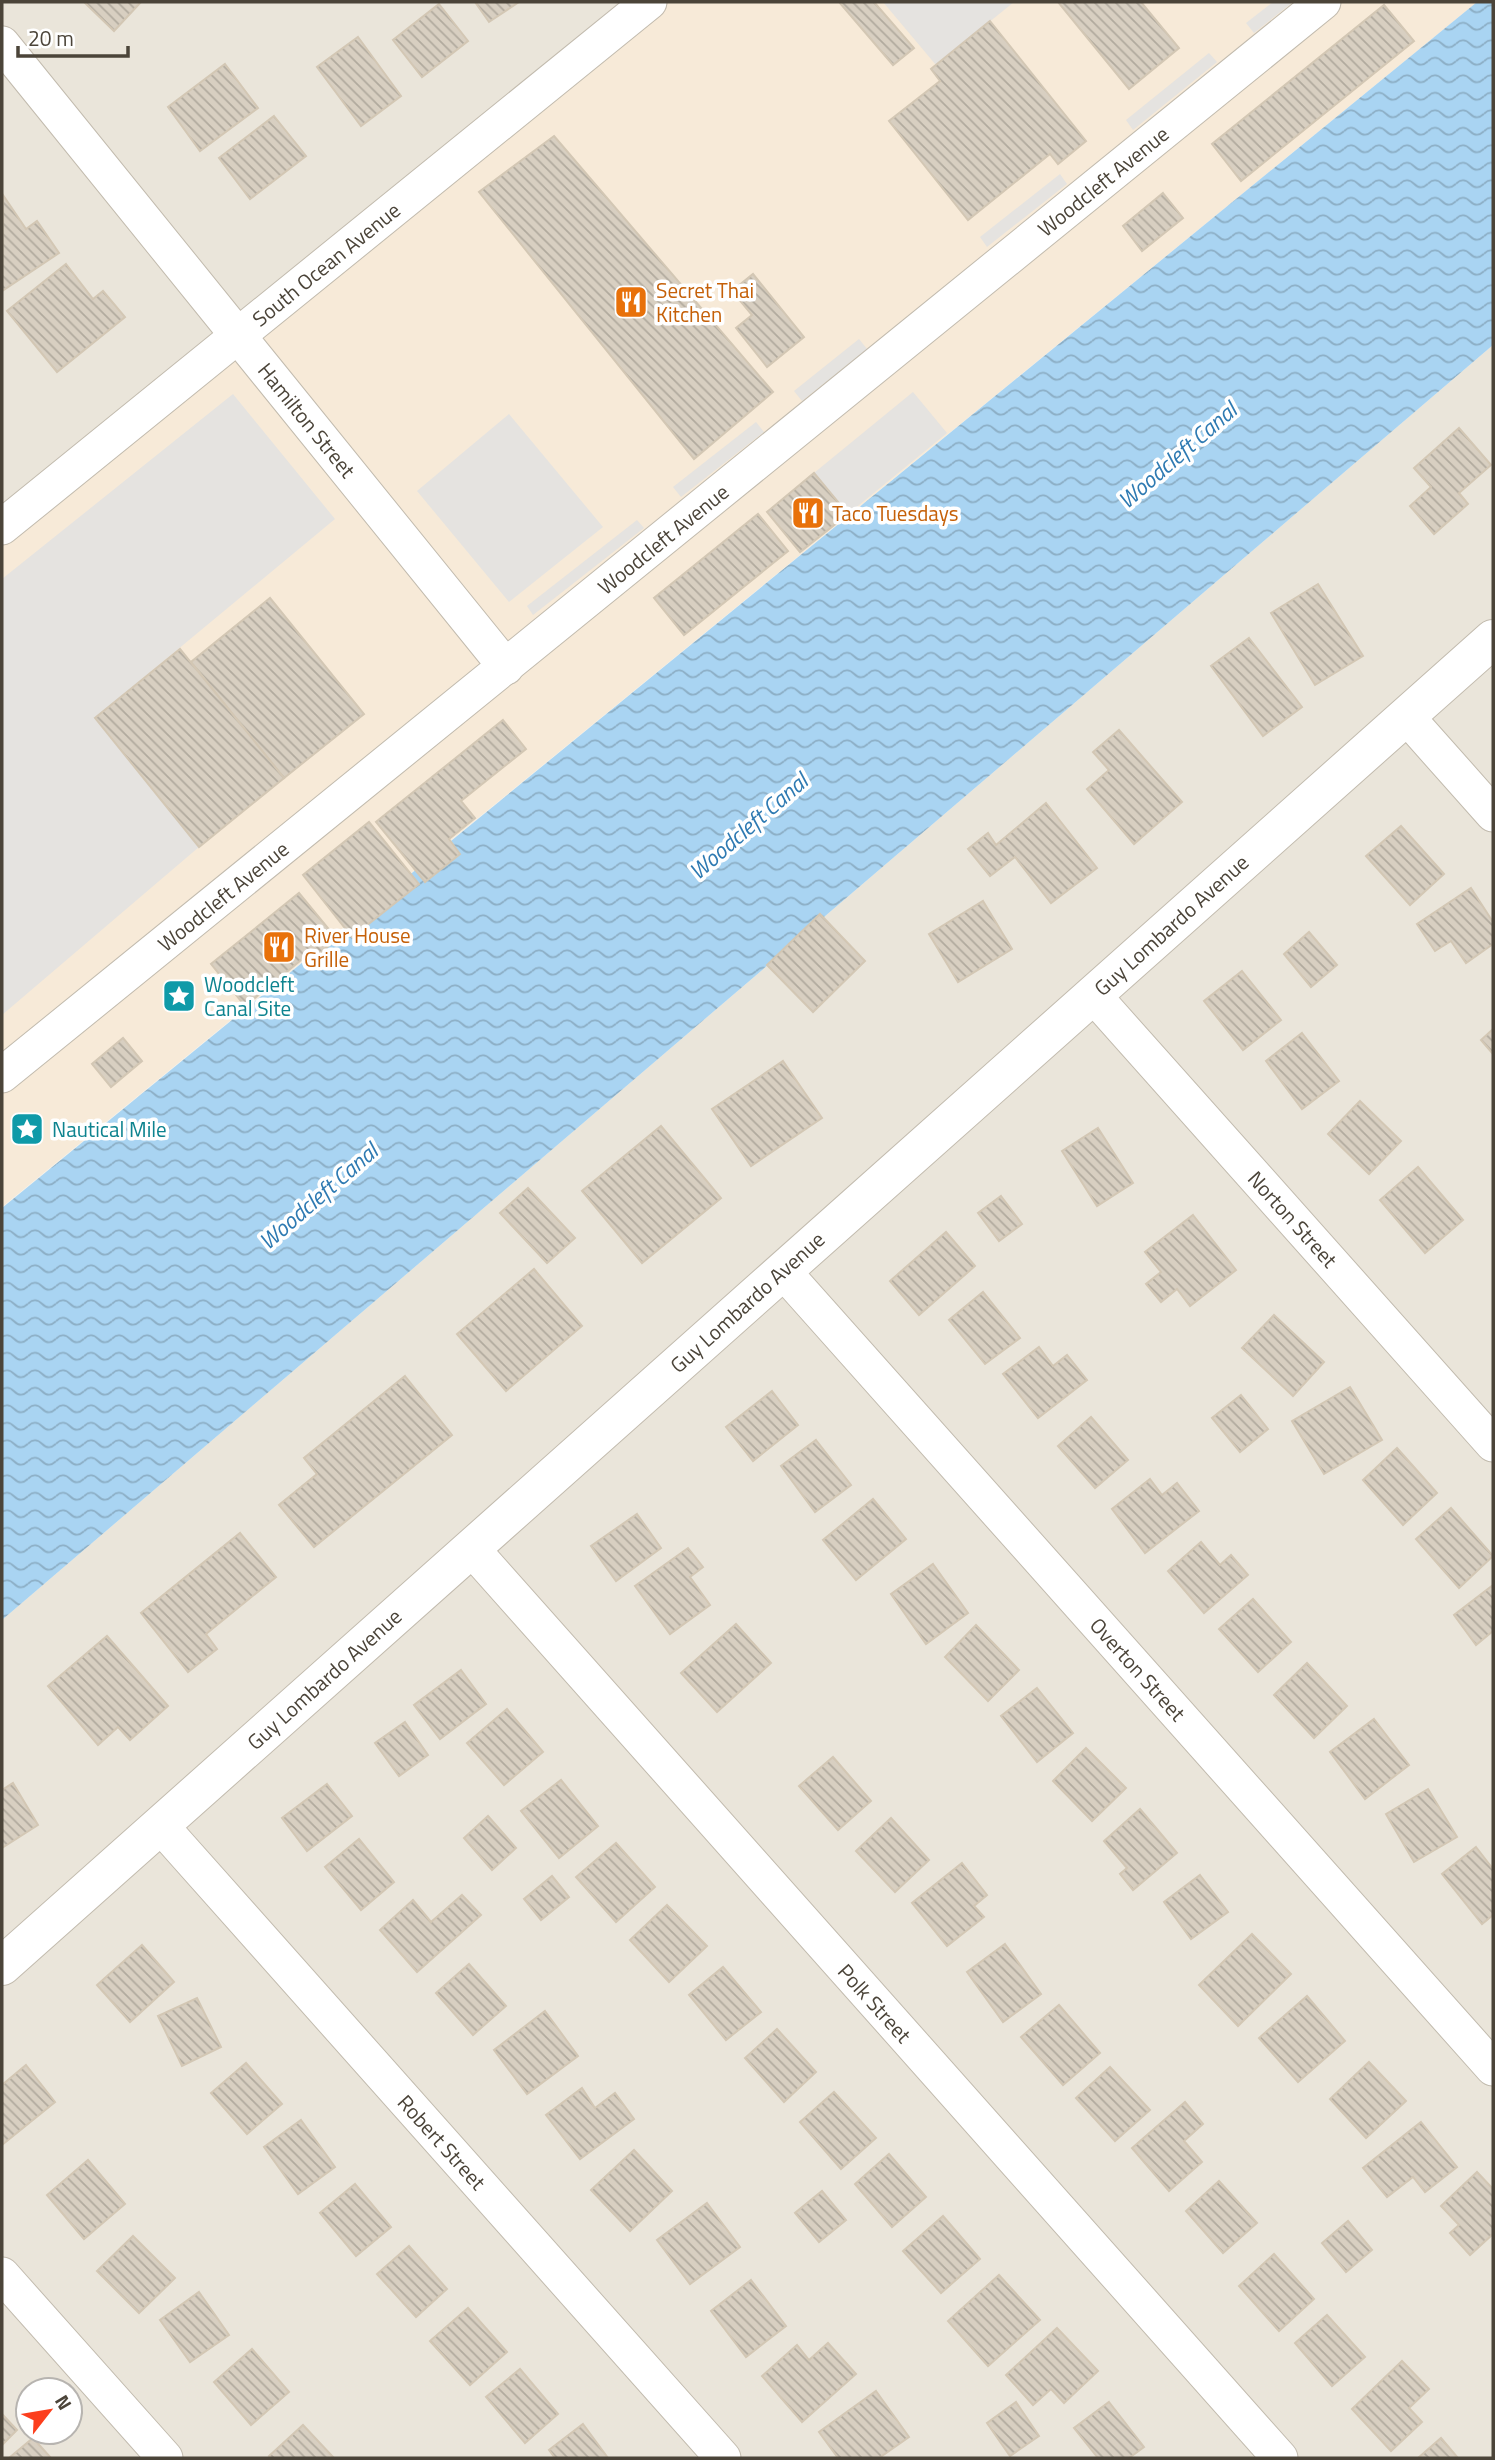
<svg xmlns="http://www.w3.org/2000/svg" width="1495" height="2460" font-family="'Titillium Web',sans-serif">
<defs>
<pattern id="water-waves" width="16" height="10" patternUnits="userSpaceOnUse" patternTransform="scale(1.75)"><rect width="16" height="10" fill="#a9d4f2"/><path d="M0 5q4-4 8 0t8 0" fill="none" stroke="#8caec5"/></pattern>
<pattern id="building-back-hatch" width="6" height="6" patternUnits="userSpaceOnUse" patternTransform="scale(1.75)"><rect width="6" height="6" fill="#d8cfc1"/><path d="M-1 5l2 2M0 0l6 6M5-1l2 2" fill="none" stroke="#b1aa9e"/></pattern>
</defs>
<rect width="100%" height="100%" fill="#f6f3ec"/>
<g fill="#eae5da" fill-rule="evenodd">
<path d="M2 2H651L2 522Z"/>
<path d="M1493 345V2458H2V1620ZM28 2390H70V2432H28Z"/>
</g>
<path fill="#f7ead8" d="M651 2H1477L2 1207V522Z"/>
<g fill="#e5e3e0">
<path d="M883 2H1014L936 65Z"/>
<path d="M1273 2H1293L1254 33 1246 23Z"/>
<path d="M1209 53 1217 62 1133 130 1126 120Z"/>
<path d="M1060 174 1067 184 987 247 980 237Z"/>
<path d="M859 339 867 349 802 401 794 391Z"/>
<path d="M913 392 947 433 848 514 814 473Z"/>
<path d="M233 394 335 519 95 718 199 847 2 1015V579Z"/>
<path d="M509 414 603 527 509 602 417 491Z"/>
<path d="M756 422 764 432 681 497 673 487Z"/>
<path d="M637 520 644 528 533 615 527 606Z"/>
</g>
<path fill="url(#water-waves)" d="M1477 2H1493V345L2 1620V1208Z"/>
<g fill="url(#building-back-hatch)" stroke="#d3c7b4" stroke-width="2">
<path d="M84 2H141L114 31Z"/>
<path d="M475 2H519L489 22Z"/>
<path d="M839 2H874L914 48 893 65Z"/>
<path d="M1058 2H1141L1179 48 1129 89Z"/>
<path d="M439 4 468 41 422 77 393 40Z"/>
<path d="M1384 5 1414 41 1241 181 1212 144Z"/>
<path d="M990 21 1086 141 1058 164 1050 154 968 220 889 121 940 81 931 69Z"/>
<path d="M358 37 401 96 361 126 317 67Z"/>
<path d="M225 64 258 108 200 151 168 107Z"/>
<path d="M274 116 306 156 250 199 219 158Z"/>
<path d="M554 136 773 392 694 459 479 192Z"/>
<path d="M1163 193 1183 218 1142 251 1123 226Z"/>
<path d="M3 195 26 229 37 221 59 253 2 291Z"/>
<path d="M66 264 93 299 103 291 125 317 57 372 7 311Z"/>
<path d="M753 274 804 337 767 367 736 328 752 315 732 291Z"/>
<path d="M1459 428 1491 465 1459 493 1468 504 1434 534 1410 506 1431 487 1414 468Z"/>
<path d="M814 473 848 514 800 552 767 512Z"/>
<path d="M758 514 788 551 684 635 654 598Z"/>
<path d="M1318 584 1363 656 1315 685 1271 613Z"/>
<path d="M270 598 364 714 284 778 191 662Z"/>
<path d="M1249 638 1302 707 1263 736 1211 666Z"/>
<path d="M180 649 284 778 199 847 95 718Z"/>
<path d="M503 720 526 749 461 801 475 818 449 839 460 854 425 882 376 822Z"/>
<path d="M1119 730 1182 802 1134 844 1087 789 1109 770 1093 752Z"/>
<path d="M1046 803 1097 868 1051 903 1015 857 990 876 968 849 988 833 996 845Z"/>
<path d="M369 822 419 884 352 937 303 875Z"/>
<path d="M1401 826 1444 874 1410 905 1366 856Z"/>
<path d="M1471 888 1493 922V944L1466 963 1451 941 1435 951 1417 924Z"/>
<path d="M299 893 337 939 310 961 306 956 245 1006 211 964Z"/>
<path d="M983 901 1012 949 958 982 929 934Z"/>
<path d="M820 914 865 961 813 1012 767 965Z"/>
<path d="M1309 932 1337 965 1311 987 1284 954Z"/>
<path d="M1242 971 1281 1020 1243 1050 1204 1001Z"/>
<path d="M1493 1029V1054L1481 1040Z"/>
<path d="M1302 1033 1339 1081 1302 1109 1266 1061Z"/>
<path d="M123 1038 142 1061 111 1087 92 1064Z"/>
<path d="M783 1061 822 1118 751 1166 712 1109Z"/>
<path d="M1360 1101 1401 1141 1369 1174 1328 1134Z"/>
<path d="M661 1126 721 1198 642 1263 582 1191Z"/>
<path d="M1098 1128 1133 1183 1097 1206 1062 1151Z"/>
<path d="M1418 1167 1463 1220 1425 1253 1380 1200Z"/>
<path d="M528 1188 575 1238 547 1263 500 1213Z"/>
<path d="M1001 1196 1022 1224 999 1241 978 1213Z"/>
<path d="M1193 1215 1236 1270 1190 1306 1177 1289 1161 1302 1146 1284 1161 1272 1145 1252Z"/>
<path d="M946 1232 975 1266 919 1315 890 1281Z"/>
<path d="M534 1269 582 1326 506 1391 457 1334Z"/>
<path d="M983 1292 1020 1338 985 1364 949 1320Z"/>
<path d="M1274 1315 1324 1362 1293 1396 1242 1348Z"/>
<path d="M1039 1347 1053 1366 1067 1355 1087 1380 1038 1418 1003 1374Z"/>
<path d="M405 1376 452 1435 314 1547 279 1505 317 1474 304 1458Z"/>
<path d="M1350 1387 1382 1440 1324 1474 1292 1421Z"/>
<path d="M772 1391 798 1425 753 1461 726 1427Z"/>
<path d="M1241 1395 1268 1429 1240 1452 1212 1418Z"/>
<path d="M1091 1417 1128 1460 1095 1488 1058 1446Z"/>
<path d="M816 1440 851 1485 815 1512 781 1466Z"/>
<path d="M1397 1448 1437 1493 1403 1525 1363 1480Z"/>
<path d="M1150 1479 1162 1495 1177 1483 1199 1511 1145 1553 1112 1509Z"/>
<path d="M873 1499 906 1539 856 1580 823 1540Z"/>
<path d="M1451 1508 1493 1556 1459 1588 1416 1539Z"/>
<path d="M637 1514 661 1548 616 1581 591 1546Z"/>
<path d="M240 1533 276 1577 206 1634 217 1649 188 1672 141 1613Z"/>
<path d="M1201 1542 1220 1565 1231 1555 1248 1575 1204 1613 1168 1571Z"/>
<path d="M688 1548 703 1567 690 1577 710 1605 670 1634 635 1586Z"/>
<path d="M933 1564 968 1613 926 1644 891 1594Z"/>
<path d="M1493 1585V1631L1476 1645 1454 1615Z"/>
<path d="M1253 1599 1291 1642 1258 1672 1219 1629Z"/>
<path d="M736 1624 771 1663 717 1712 681 1673Z"/>
<path d="M976 1625 1019 1670 988 1701 945 1657Z"/>
<path d="M107 1636 168 1706 130 1740 118 1727 98 1745 48 1686Z"/>
<path d="M1307 1663 1347 1706 1314 1738 1274 1695Z"/>
<path d="M461 1670 486 1704 440 1739 414 1705Z"/>
<path d="M1037 1688 1073 1733 1037 1762 1001 1716Z"/>
<path d="M507 1709 543 1752 504 1785 467 1743Z"/>
<path d="M1374 1719 1409 1765 1365 1799 1330 1752Z"/>
<path d="M405 1722 428 1755 399 1776 375 1743Z"/>
<path d="M1086 1748 1126 1788 1092 1821 1053 1781Z"/>
<path d="M833 1757 871 1801 838 1830 799 1786Z"/>
<path d="M561 1780 598 1826 559 1858 521 1811Z"/>
<path d="M13 1783 38 1825 2 1848V1790Z"/>
<path d="M327 1784 352 1816 307 1851 282 1818Z"/>
<path d="M1428 1789 1457 1837 1414 1862 1386 1814Z"/>
<path d="M1140 1809 1177 1853 1133 1890 1120 1874 1127 1868 1104 1841Z"/>
<path d="M488 1816 516 1848 492 1870 464 1838Z"/>
<path d="M891 1818 929 1860 895 1892 856 1851Z"/>
<path d="M359 1839 394 1882 361 1910 325 1867Z"/>
<path d="M616 1843 655 1887 616 1922 576 1877Z"/>
<path d="M1476 1847 1493 1869V1915L1482 1924 1442 1874Z"/>
<path d="M962 1863 987 1895 974 1906 984 1917 947 1946 912 1903Z"/>
<path d="M1200 1875 1228 1912 1191 1939 1164 1902Z"/>
<path d="M552 1876 569 1897 541 1920 524 1899Z"/>
<path d="M462 1895 481 1915 417 1972 380 1930 413 1900 431 1922Z"/>
<path d="M667 1905 707 1946 669 1982 630 1940Z"/>
<path d="M1252 1934 1291 1974 1238 2026 1199 1985Z"/>
<path d="M1005 1944 1041 1994 1003 2022 967 1972Z"/>
<path d="M142 1945 174 1982 130 2022 97 1985Z"/>
<path d="M469 1964 506 2006 473 2035 436 1993Z"/>
<path d="M723 1967 761 2012 726 2040 689 1995Z"/>
<path d="M1307 1996 1345 2041 1298 2082 1259 2038Z"/>
<path d="M197 1998 221 2047 182 2066 158 2016Z"/>
<path d="M1059 2005 1100 2053 1063 2085 1021 2037Z"/>
<path d="M545 2011 578 2056 527 2094 494 2050Z"/>
<path d="M777 2029 816 2072 784 2102 745 2058Z"/>
<path d="M1369 2062 1406 2101 1366 2138 1330 2099Z"/>
<path d="M246 2063 282 2104 247 2134 211 2093Z"/>
<path d="M26 2065 55 2102 2 2145V2085Z"/>
<path d="M1110 2067 1150 2110 1115 2141 1076 2098Z"/>
<path d="M582 2088 595 2108 615 2093 634 2119 580 2159 546 2115Z"/>
<path d="M834 2092 876 2138 841 2169 800 2122Z"/>
<path d="M1185 2102 1203 2124 1184 2141 1202 2162 1169 2191 1132 2148Z"/>
<path d="M301 2120 335 2167 298 2194 264 2147Z"/>
<path d="M1421 2122 1457 2167 1425 2192 1413 2177 1387 2197 1363 2168Z"/>
<path d="M634 2150 672 2191 630 2231 591 2190Z"/>
<path d="M889 2154 926 2197 892 2227 855 2184Z"/>
<path d="M88 2160 125 2204 84 2239 47 2195Z"/>
<path d="M1477 2172 1493 2189V2234L1470 2255 1450 2233 1459 2225 1441 2206Z"/>
<path d="M1219 2181 1257 2223 1223 2253 1186 2211Z"/>
<path d="M355 2184 391 2227 356 2256 320 2213Z"/>
<path d="M822 2191 846 2220 819 2242 795 2213Z"/>
<path d="M707 2203 740 2247 690 2284 657 2240Z"/>
<path d="M943 2216 980 2259 941 2293 903 2251Z"/>
<path d="M1348 2221 1372 2250 1346 2272 1322 2243Z"/>
<path d="M133 2236 175 2278 139 2313 97 2271Z"/>
<path d="M409 2246 447 2289 416 2317 377 2274Z"/>
<path d="M1274 2254 1314 2299 1279 2331 1239 2286Z"/>
<path d="M999 2275 1040 2320 988 2366 948 2321Z"/>
<path d="M751 2280 786 2326 746 2357 711 2311Z"/>
<path d="M199 2292 229 2335 190 2362 160 2320Z"/>
<path d="M468 2308 507 2352 470 2385 430 2341Z"/>
<path d="M1327 2315 1365 2357 1332 2386 1295 2343Z"/>
<path d="M1057 2328 1098 2371 1064 2403 1051 2389 1033 2405 1006 2375Z"/>
<path d="M828 2343 856 2374 802 2422 762 2376 797 2345 809 2360Z"/>
<path d="M252 2349 289 2392 251 2425 214 2382Z"/>
<path d="M1402 2361 1429 2389 1409 2408 1422 2422 1391 2451 1352 2409Z"/>
<path d="M520 2369 558 2414 525 2443 486 2397Z"/>
<path d="M876 2391 909 2437 879 2458H838L819 2432Z"/>
<path d="M1016 2402 1039 2436 1010 2456 987 2423Z"/>
<path d="M1109 2402 1144 2447 1129 2458H1098L1074 2428Z"/>
<path d="M2 2414 17 2430 2 2445Z"/>
<path d="M583 2424 608 2458H555L549 2450Z"/>
<path d="M303 2425 334 2458H271L269 2456Z"/>
<path d="M33 2438 51 2458H9Z"/>
<path d="M1441 2438 1458 2458H1418Z"/>
</g>
<g fill="none" stroke-linecap="round" stroke-linejoin="round">
<defs>
<g id="minor">
<path d="M2 44 506 667"/>
<path d="M2 527 649 2"/>
<path d="M1406 716 1493 814"/>
<path d="M1093 995 1493 1444"/>
<path d="M2 1075 1323 2"/>
<path d="M783 1271 1493 2068"/>
<path d="M471 1548 1280 2458"/>
<path d="M160 1825 723 2458"/>
<path d="M2 2275 165 2458"/>
</g>
<path id="tertiary" d="M2 1966 1493 639"/>
</defs>
<use href="#minor" stroke="#c2bbae" stroke-width="37"/>
<use href="#tertiary" stroke="#c2bbae" stroke-width="40"/>
<use href="#minor" stroke="#fff" stroke-width="35"/>
<use href="#tertiary" stroke="#fff" stroke-width="38"/>
</g>
<defs>
<symbol id="restaurant-square" viewBox="-11 -11 22 22"><rect x="-9" y="-9" width="18" height="18" rx="4" fill="#e8710a" stroke="#fff"/><path d="M-5-6h1v4h1v-4h1v4h1v-4h1v5L-1.5 .5V6h-2V.5L-5-1ZM5-6V6H3V1.5H1.5Q1.5-4 5-6Z" fill="#fff"/></symbol>
<symbol id="sight-square" viewBox="-11 -11 22 22"><rect x="-9" y="-9" width="18" height="18" rx="4" fill="#0f9aa8" stroke="#fff"/><path d="M0-6L1.8-2.2L6-1.7L2.9 1.2L3.7 5.4L0 3.3L-3.7 5.4L-2.9 1.2L-6-1.7L-1.8-2.2Z" fill="#fff"/></symbol>
</defs>
<g fill-rule="evenodd">
<use href="#restaurant-square" x="612" y="283" width="38" height="38"/>
<use href="#restaurant-square" x="789" y="494" width="38" height="38"/>
<use href="#restaurant-square" x="260" y="928" width="38" height="38"/>
<use href="#sight-square" x="160" y="977" width="38" height="38"/>
<use href="#sight-square" x="8" y="1110" width="38" height="38"/>
</g>
<g text-anchor="middle" dominant-baseline="central" stroke-width="7" stroke-linejoin="round" paint-order="stroke">
<g font-size="21" fill="#4b4439" stroke="#fff">
<text transform="translate(1103 181) rotate(-39)">Woodcleft Avenue</text>
<text transform="translate(326 264) rotate(-39)">South Ocean Avenue</text>
<text transform="translate(307 420) rotate(51)">Hamilton Street</text>
<text transform="translate(663 539) rotate(-39)">Woodcleft Avenue</text>
<text transform="translate(223 896) rotate(-39)">Woodcleft Avenue</text>
<text transform="translate(1171 925) rotate(-42)">Guy Lombardo Avenue</text>
<text transform="translate(1293 1219) rotate(48)">Norton Street</text>
<text transform="translate(747 1302) rotate(-42)">Guy Lombardo Avenue</text>
<text transform="translate(1138 1669) rotate(48)">Overton Street</text>
<text transform="translate(324 1679) rotate(-42)">Guy Lombardo Avenue</text>
<text transform="translate(875 2003) rotate(48)">Polk Street</text>
<text transform="translate(442 2142) rotate(48)">Robert Street</text>
</g>
<g font-size="21" fill="#c56008" stroke="#fff" text-anchor="start">
<text x="656" y="290">Secret Thai<tspan x="656" dy="24">Kitchen</tspan></text>
<text x="832" y="513">Taco Tuesdays</text>
<text x="304" y="935">River House<tspan x="304" dy="24">Grille</tspan></text>
</g>
<g font-size="21" fill="#0d838f" stroke="#fff" text-anchor="start">
<text x="204" y="984">Woodcleft<tspan x="204" dy="24">Canal Site</tspan></text>
<text x="52" y="1129">Nautical Mile</text>
</g>
<g font-size="23" font-style="italic" fill="#2e7ab2" stroke="#fff">
<text transform="translate(1177 455) rotate(-41)">Woodcleft Canal</text>
<text transform="translate(748 826) rotate(-41)">Woodcleft Canal</text>
<text transform="translate(318 1196) rotate(-41)">Woodcleft Canal</text>
</g>
</g>
<rect width="1495" height="2460" fill="none" stroke="#4b4439" stroke-width="7"/>
<g transform="translate(49 2411) rotate(59)"><circle r="33" fill="#ffffff" stroke="#b7b4b0" stroke-width="2"/>
<path d="M0-5L12 26L0 18L-12 26Z" fill="#fc3f1d"/>
<text y="-10" font-size="19" font-weight="bold" text-anchor="middle" fill="#4b4439">N</text>
</g>
<path d="M18 46v10h110v-10" fill="none" stroke="#4b4439" stroke-width="3.5"/>
<text x="28" y="46" font-size="21" fill="#4b4439" stroke="#ffffff" stroke-width="5" paint-order="stroke">20 m</text>
</svg>
